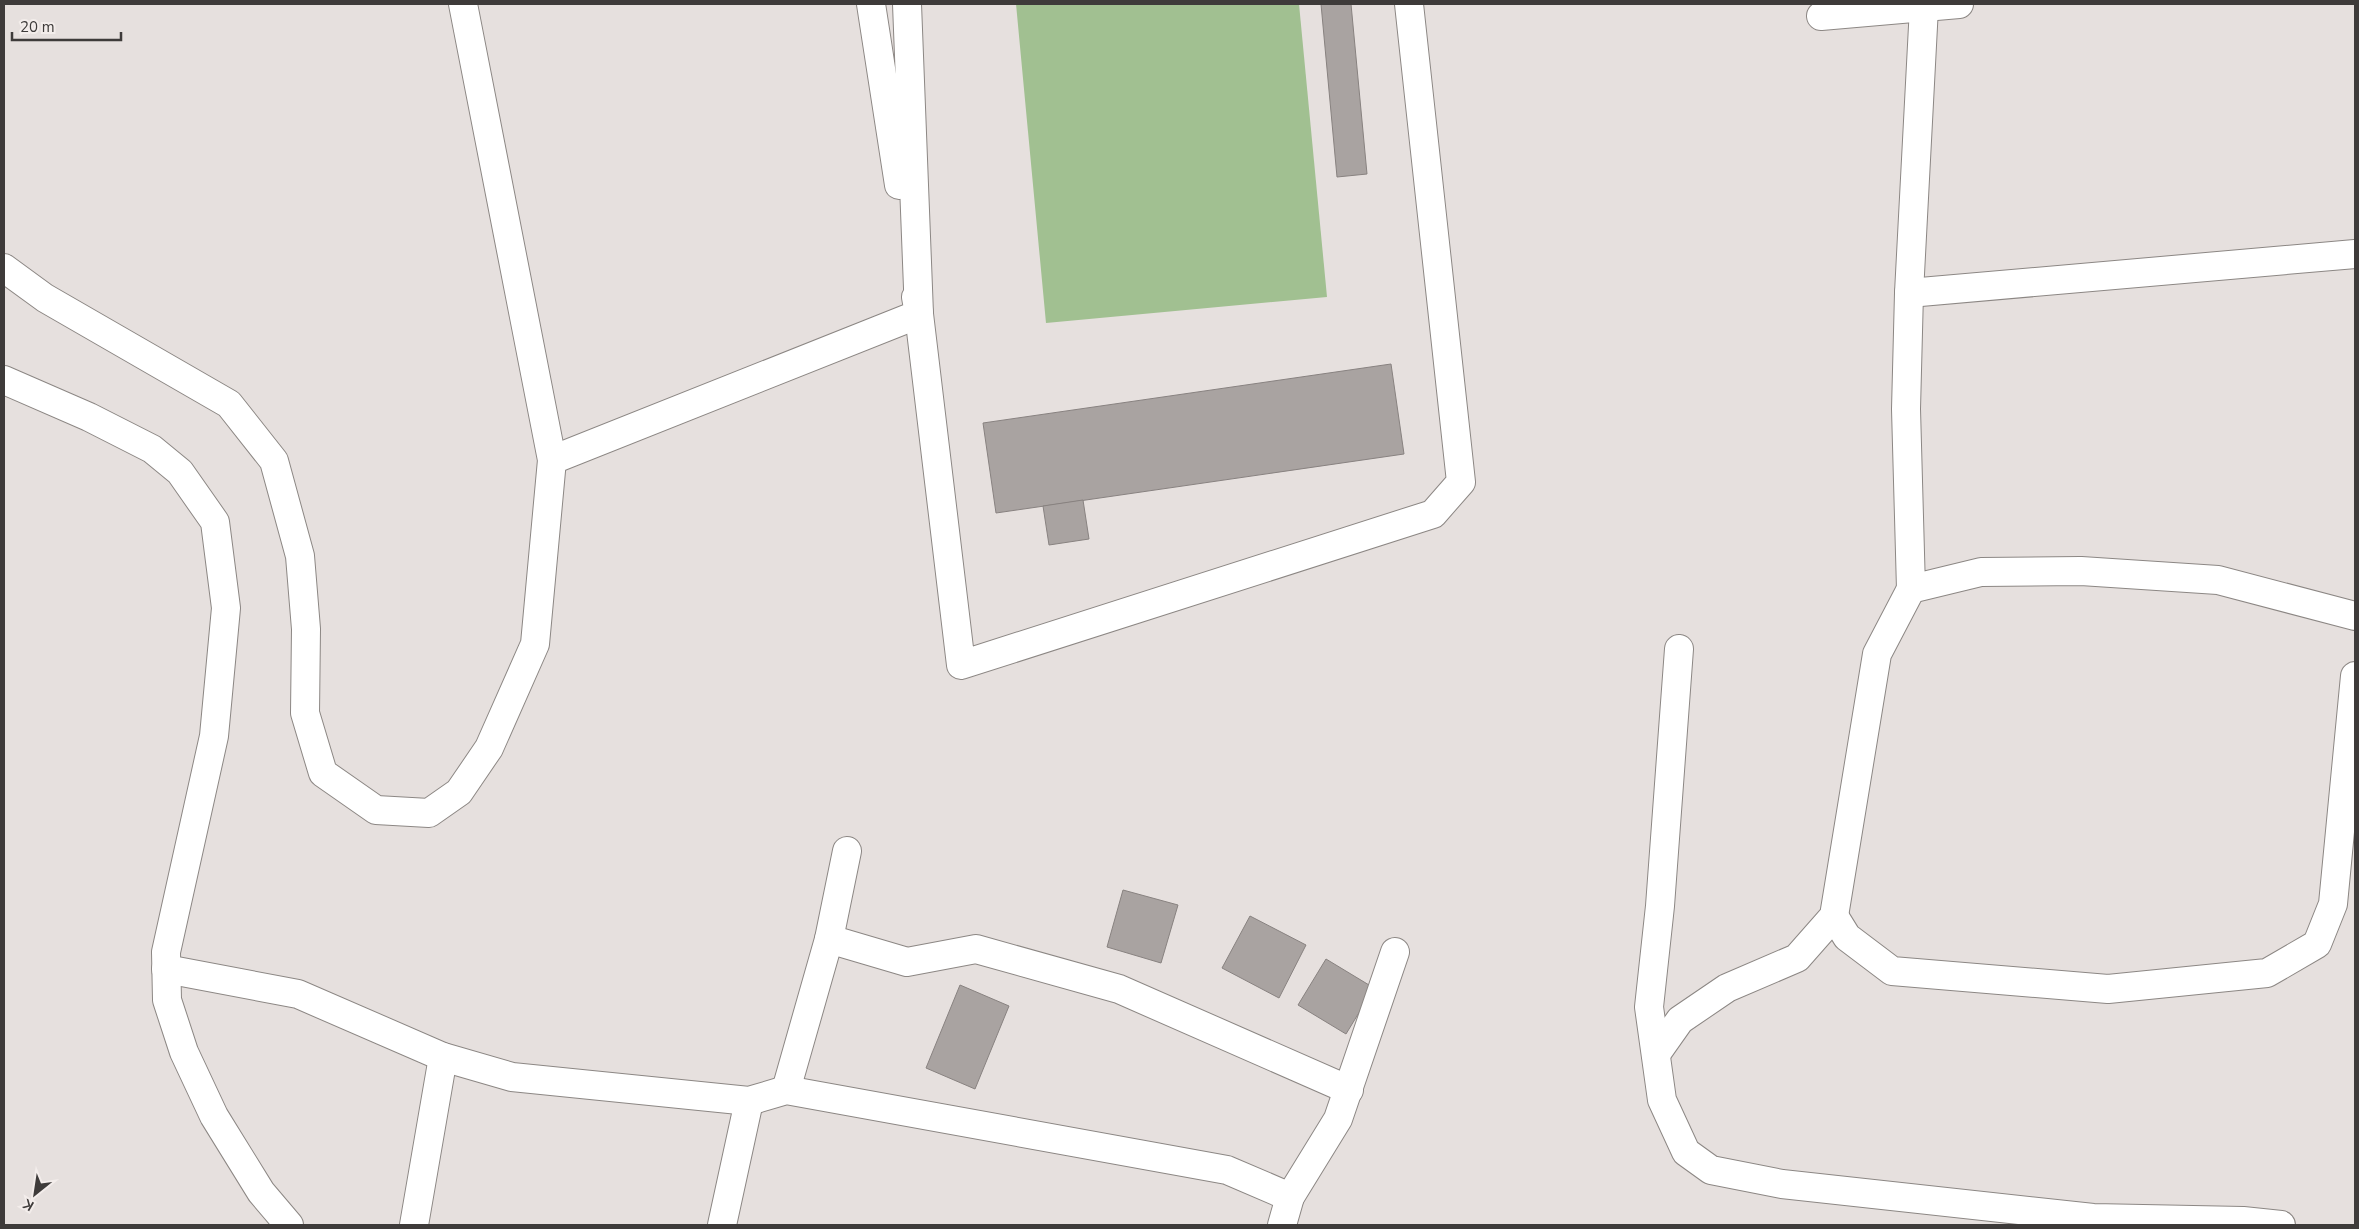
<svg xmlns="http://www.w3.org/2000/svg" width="2359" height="1229" font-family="'Nunito Sans',sans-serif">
<rect width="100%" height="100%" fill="#e6e0de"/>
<path fill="#a1c091" d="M1016 4H1299L1327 297 1046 323Z"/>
<g fill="#a9a3a1" stroke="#888280">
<path d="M1321 4H1351L1367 174 1337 177Z"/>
<path d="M1391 364 1404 454 996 513 983 423Z"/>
<path d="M1083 500 1089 539 1049 545 1043 506Z"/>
<path d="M1123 890 1178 905 1161 963 1107 947Z"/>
<path d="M1250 916 1306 945 1279 998 1222 968Z"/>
<path d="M1326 959 1374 988 1346 1034 1298 1005Z"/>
<path d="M960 985 1009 1006 975 1089 926 1068Z"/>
</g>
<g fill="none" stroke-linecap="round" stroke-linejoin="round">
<defs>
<g id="minor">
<path d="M871 4 899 185"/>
<path d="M907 4 919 314 961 665 1433 514 1461 482 1409 4"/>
<path d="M1924 7 1909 293 1906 409 1911 589 1981 572 2081 571 2218 580 2355 616"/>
<path d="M1821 16 1959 4"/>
<path d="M4 268 45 298 229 404 274 461 300 556 306 629 305 713 323 773 376 810 429 813 459 792 489 748 535 644 552 460 463 4"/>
<path d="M1909 293 2355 254"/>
<path d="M4 380 89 417 152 449 180 472 215 522 226 608 214 736 166 952 167 1000 184 1052 214 1116 261 1192 289 1225"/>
<path d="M552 460 919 314 916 297"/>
<path d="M1679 649 1660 906 1649 1007 1662 1100 1686 1152 1711 1170 1782 1184 2093 1218 2243 1221 2281 1225"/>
<path d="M1834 916 1847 937 1892 971 2108 989 2267 973 2317 944 2333 904 2355 676"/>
<path d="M829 939 907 962 976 949 1119 989 1349 1090"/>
<path d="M166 969 298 994 443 1057 512 1077 749 1101 786 1090 1227 1170 1290 1197"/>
<path d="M1656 1054 1680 1020 1727 988 1797 958 1834 916 1877 654 1911 589"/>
<path d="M786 1090 829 939 847 851"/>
<path d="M414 1225 443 1057"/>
<path d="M722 1225 749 1101"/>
<path d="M1282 1225 1290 1197 1338 1119 1395 952"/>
</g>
</defs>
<use href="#minor" stroke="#8c8784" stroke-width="30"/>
<use href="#minor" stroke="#fff" stroke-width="28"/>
</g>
<rect width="2359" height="1229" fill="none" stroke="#3e3b3a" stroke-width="10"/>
<g transform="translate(35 1194) rotate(210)" stroke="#f3edeb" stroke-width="4" paint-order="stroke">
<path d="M0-4L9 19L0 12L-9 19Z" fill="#3e3b3a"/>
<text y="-8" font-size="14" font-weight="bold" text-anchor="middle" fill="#3e3b3a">K</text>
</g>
<path d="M12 32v8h109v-8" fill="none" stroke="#3e3b3a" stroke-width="2.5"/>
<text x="20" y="32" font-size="15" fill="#3e3b3a" stroke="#f3edeb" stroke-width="4" paint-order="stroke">20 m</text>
</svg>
